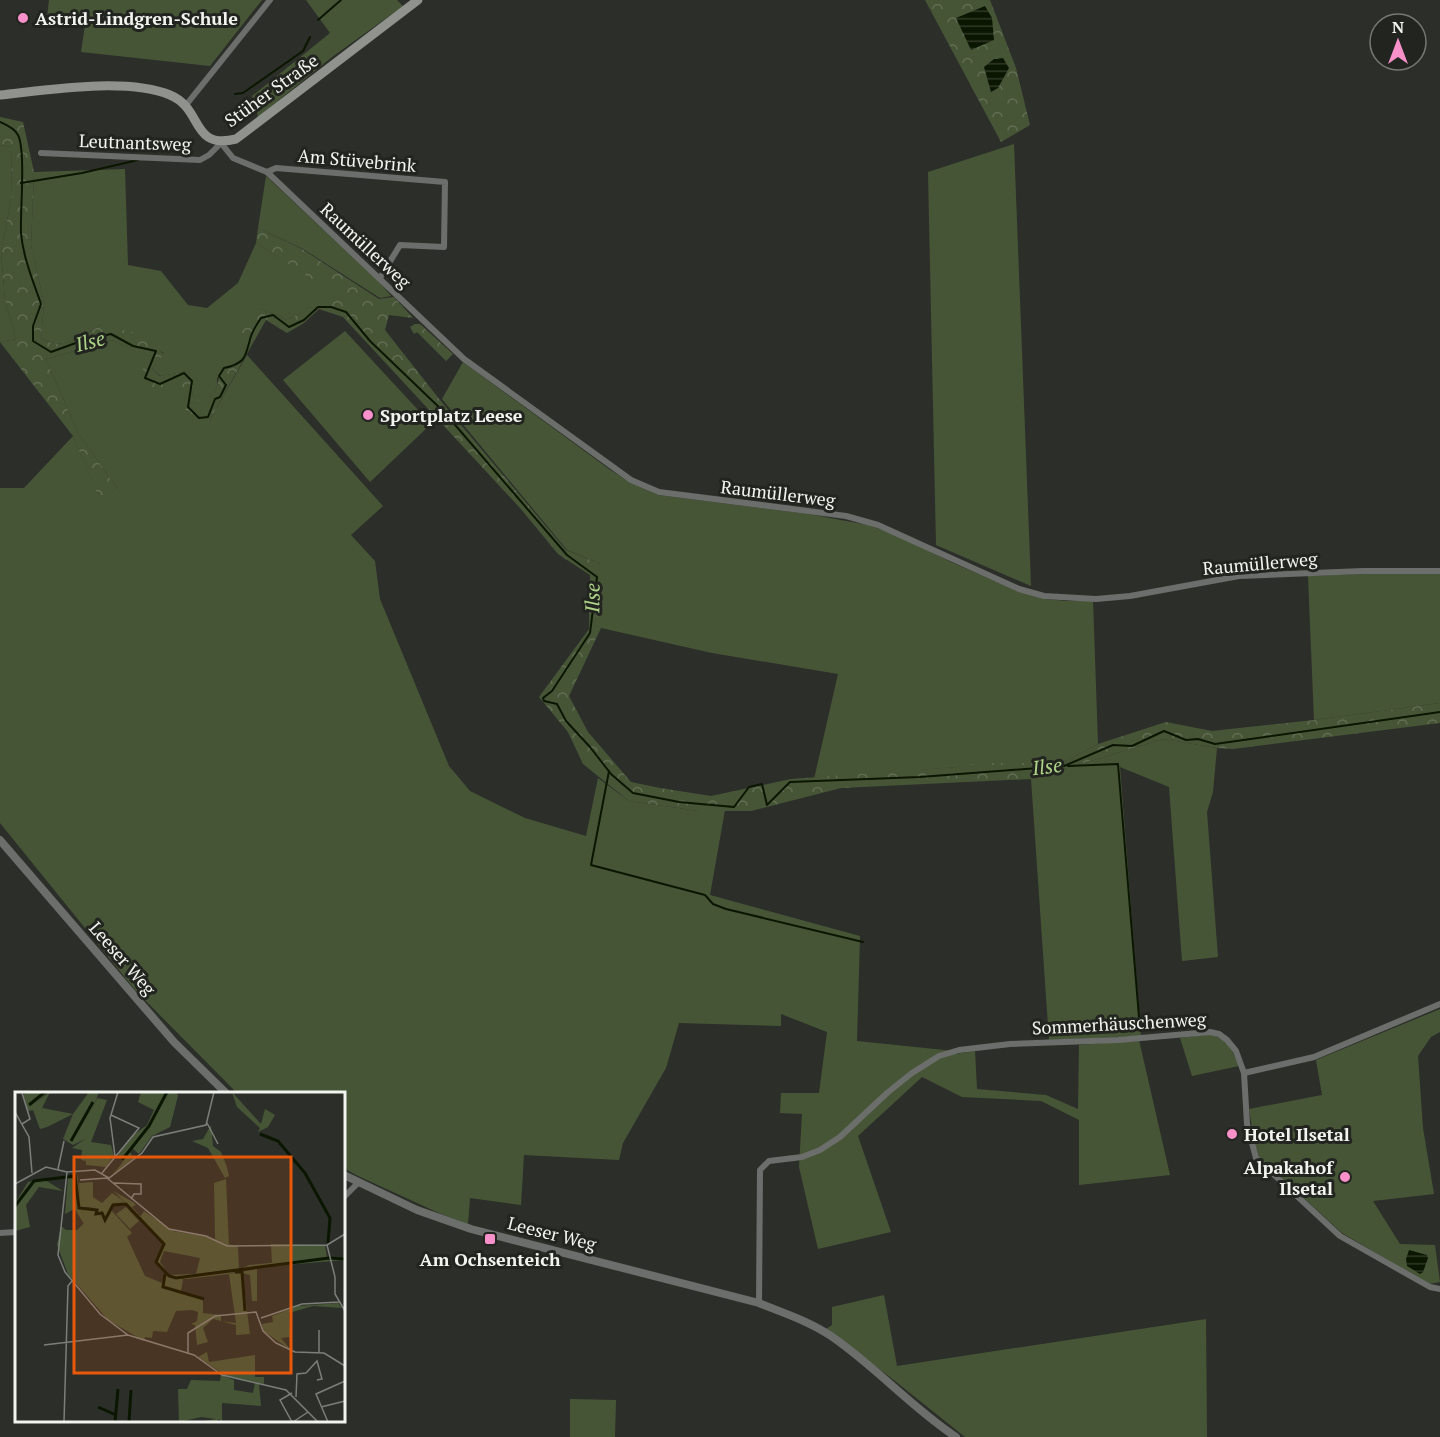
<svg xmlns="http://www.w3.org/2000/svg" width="1440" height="1437" font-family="'PT Serif',serif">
<defs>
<pattern id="forest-crowns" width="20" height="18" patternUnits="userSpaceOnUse" patternTransform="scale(1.5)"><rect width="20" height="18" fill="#475537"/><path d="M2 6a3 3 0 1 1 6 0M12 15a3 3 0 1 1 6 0" fill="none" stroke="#626e54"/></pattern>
<pattern id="water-rules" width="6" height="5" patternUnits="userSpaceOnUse" patternTransform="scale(1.5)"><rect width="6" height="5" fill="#0b1601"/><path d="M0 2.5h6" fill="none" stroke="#2f3826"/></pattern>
</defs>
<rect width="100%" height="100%" fill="#2c2f29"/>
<g fill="#475537">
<path d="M49 0H262L210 66 81 52 85 25 47 18Z"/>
<path d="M306 0H397L403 6 332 57 258 117 252 96 330 33Z"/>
<path d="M1014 144 1031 586 936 545 928 172Z"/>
<path d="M0 145 11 147 12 195 1 252 5 300 16 339 0 342Z"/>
<path d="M125 169 128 265 161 271 188 305 207 308 238 283 256 243 334 293 288 320 261 309 241 356 217 378V386L206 407 192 395 195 378 188 371 161 376 152 369 164 353 101 325C81 336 64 352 41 338L44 303 31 245 34 172Z"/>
<path d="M266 176 380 283 391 296 380 298 303 249 258 228Z"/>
<path d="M345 331 431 424 370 482 283 380Z"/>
<path d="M112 340 147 357 141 377 179 387 209 421 247 355 383 506 351 535 375 561 380 599 449 766 470 791 525 818 586 836 598 778 629 801 699 811 725 810 710 895 860 936 857 1041 954 1051 955 1054 975 1051 977 1089 1046 1095 1078 1109 1079 1045 1139 1040 1170 1175 1079 1185V1120L1041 1101 962 1097 922 1077 858 1136 891 1232 818 1249 799 1167 802 1114 780 1113 781 1093H819L827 1032 781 1014V1026L679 1023 666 1068 623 1143 619 1160 524 1155 521 1205 470 1198 468 1224 441 1214 356 1175 344 1168V1094L237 1093 136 991 0 823V488H24L73 436 99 497 117 488 78 433 46 359Z"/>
<path d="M463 362 609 469 629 482 658 495 808 514 868 525 901 537 951 562 1019 592 1044 599 1067 601 1093 600 1098 744 1062 763 979 764 957 767 814 779 838 674 712 653 601 628V564L567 550 442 399Z"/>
<path d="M1363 574H1440V703L1314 720 1308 576Z"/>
<path d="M1163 739 1217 748 1213 792 1207 812 1218 957 1182 961 1169 787 1120 767 1141 1036 1049 1040 1031 779Z"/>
<path d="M1440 1009V1032L1431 1037 1418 1056 1423 1128 1434 1194 1373 1201 1400 1244 1435 1245 1440 1282 1429 1284 1342 1233 1259 1157 1254 1140 1249 1109 1322 1095 1316 1060Z"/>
<path d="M1210 1034C1227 1039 1233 1051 1239 1066L1192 1076 1180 1038Z"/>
<path d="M884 1295 897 1366 1206 1319 1207 1437H965L895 1381 826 1329 832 1325V1307Z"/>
<path d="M570 1399 616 1400 615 1437H570Z"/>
</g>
<g fill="url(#forest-crowns)">
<path d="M925 0H990L1016 68 1030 125 1001 142Z"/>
<path d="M0 117 23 122 34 172 31 245 44 303 41 338C62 352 82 336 101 325L132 332 164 354 152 369 160 376 188 371 196 378 192 395 206 406 217 386 222 364 241 355V328L261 309 288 320 333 293 256 243 258 228 302 249 379 299 394 297 413 318 389 315 385 330 440 400 566 550 601 564V628L569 696 588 732 631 782 660 788 711 796 791 779 957 767 979 763H1062L1098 744 1166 722 1212 731 1314 720 1440 703V723L1233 749 1217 748 1163 739 1031 779 841 788 751 811H699L629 801 583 764 568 732 539 697 589 629 590 575 558 554 520 508 343 317 319 309 304 323 287 333 266 320 209 421C184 418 184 409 179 387L154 390 141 377 146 357 112 340 46 359 78 433 117 488 99 498 73 436 0 342 16 339 5 300 1 252 12 195 11 147 0 145Z"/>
<path d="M415 324H420L453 354 446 361 417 332 414 334 410 327Z"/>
</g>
<g fill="url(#water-rules)">
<path d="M985 6 992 18 994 40 971 50 956 18Z"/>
<path d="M1003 58 1009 68 998 88 991 92 984 67 994 59Z"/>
<path d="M1409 1250 1427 1255 1428 1258 1423 1272 1420 1274 1407 1266 1406 1259Z"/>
</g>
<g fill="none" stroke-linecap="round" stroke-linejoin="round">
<g stroke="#0b1601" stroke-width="2">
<path d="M318 20 341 0"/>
<path d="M235 94 243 93 303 51 310 37"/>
<path d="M0 122C7 125 15 129 18 135 26 151 20 212 21 233 23 257 33 281 41 304L33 326V341L51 352 84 340 111 334 133 346 156 351 145 378 160 384 184 373 192 381 188 407 199 418 208 417 215 399 220 397 226 385 219 376 224 368C247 363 245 356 251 336 253 330 257 324 261 318L273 315 289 327 304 320 318 307H331L346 312 370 341 444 412 567 555 597 577 590 633 552 691 543 698 544 701 557 704 566 721 590 747 611 774 633 793 679 802 734 807 749 787 762 784 767 805 790 782 920 777 1064 766 1113 745 1132 746 1164 731 1186 740 1198 739 1215 744 1440 712"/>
<path d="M21 183 82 173 138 160"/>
<path d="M1068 766 1118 764 1140 1029"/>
<path d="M609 771 591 865 705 895 713 904 726 909 863 942"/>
</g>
<g stroke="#6c6e6b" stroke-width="6">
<path d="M186 105 270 0"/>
<path d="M41 153 200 160 209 155 221 143 233 158 267 172 464 359 631 480 659 492 808 511 846 516 878 525 1019 589 1044 596 1096 599 1130 596 1239 576 1363 571H1440"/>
<path d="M267 172 276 168 445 182 444 247 400 245 380 278"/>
<path d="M1244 1073 1314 1057 1440 1004"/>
<path d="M344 1197 358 1183"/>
<path d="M0 1233 16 1232"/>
<path d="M759 1303 760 1170 769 1161 802 1157 820 1150 840 1137 887 1093 912 1073 939 1056 959 1050 1010 1044 1118 1040 1210 1032 1219 1034 1227 1040 1236 1051 1244 1073 1247 1124 1256 1158 1340 1236 1430 1287 1440 1289"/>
</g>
<g stroke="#6c6e6b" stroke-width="8">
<path d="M0 840 174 1042 227 1094"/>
<path d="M344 1175 417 1210 471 1229 759 1303C783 1313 809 1321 831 1336 875 1366 911 1407 956 1437"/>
</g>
<path stroke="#90928d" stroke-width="9" d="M0 95C47 90 127 77 170 95 204 109 190 150 236 139L418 0"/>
</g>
<g fill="#f890ca" stroke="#22251f" stroke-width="2">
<circle cx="23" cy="18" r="6"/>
<circle cx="368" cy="415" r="6"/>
<circle cx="1232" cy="1134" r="6"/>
<circle cx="1345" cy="1177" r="6"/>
<rect x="484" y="1233" width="12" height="12" rx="3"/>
</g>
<g text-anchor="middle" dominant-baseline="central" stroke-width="6" stroke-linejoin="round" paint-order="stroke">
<g font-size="18" font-weight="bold" fill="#f2f4f0" stroke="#22251f" text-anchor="start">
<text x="35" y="18">Astrid-Lindgren-Schule</text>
<text x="380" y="415">Sportplatz Leese</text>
<text x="1244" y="1134">Hotel Ilsetal</text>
<text x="1333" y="1167" text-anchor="end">Alpakahof<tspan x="1333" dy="21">Ilsetal</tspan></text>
<text x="490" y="1259" text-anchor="middle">Am Ochsenteich</text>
</g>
<g font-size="18" fill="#f2f4f0" stroke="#22251f">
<text transform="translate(271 90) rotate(-36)">Stüher Straße</text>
<text transform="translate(135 142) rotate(2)">Leutnantsweg</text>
<text transform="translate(357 160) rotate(5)">Am Stüvebrink</text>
<text transform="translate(366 245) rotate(43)">Raumüllerweg</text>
<text transform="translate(778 493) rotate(7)">Raumüllerweg</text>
<text transform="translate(1260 563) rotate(-5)">Raumüllerweg</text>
<text transform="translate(123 958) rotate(49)">Leeser Weg</text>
<text transform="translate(1119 1023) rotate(-3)">Sommerhäuschenweg</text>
<text transform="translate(552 1233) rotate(14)">Leeser Weg</text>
</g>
<g font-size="20" font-style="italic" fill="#afd388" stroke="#22251f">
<text transform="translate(90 341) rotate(-15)">Ilse</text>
<text transform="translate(592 598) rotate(-89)">Ilse</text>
<text transform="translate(1047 766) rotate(-7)">Ilse</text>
</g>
</g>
<g transform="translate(15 1092)">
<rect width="330" height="330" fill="#2c2f29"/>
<path d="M35 0 27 16 58 22 32 35 18 13ZM217 0 246 32 250 17 260 23 253 35 243 40 245 36 222 15ZM82 6 92 8 76 50 96 53 99 64 91 75 71 73V69L66 68 67 58 57 56 70 47 69 36ZM132 41 137 44 124 62 118 57 115 60 119 66 98 82 108 70 103 62 116 45ZM53 86 60 87 61 116 50 122ZM211 87 214 153 200 147 199 91ZM78 90V105L87 111 97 101 109 109 98 111 90 126 79 115 65 116 64 91ZM111 115 124 129 115 137 101 122ZM76 116 90 128 96 118 117 141 112 145 130 184 147 191 149 182 168 187 166 200 188 206V221L206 223V229L221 231 214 182 242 177V209H237L235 183 227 181 235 242 221 243V233L198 227 188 236 193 250 182 253 180 233 176 232 182 229 183 220 177 218 161 219 152 240 138 239 137 246 130 245 129 249 93 228 53 182 42 153 46 134 51 138H62L70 130 74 139 66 119ZM129 119 158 139 189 144 223 155 224 177 181 182 185 166 149 159V150L125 125ZM256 152 310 153 312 165 257 173ZM323 211 327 216 298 214 274 221 275 245 266 246 276 258 248 239 247 232 258 230 257 224 283 214ZM192 260 194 270 240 263V285H249V292L211 284 183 265ZM206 283 219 288V298L238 301 240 291 244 292 246 314 207 311V330L204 327 201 330H184L201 327 186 325 164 330 163 297H172L176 288 205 289Z" fill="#475537"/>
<path d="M12 0H33L19 13 32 35 25 37 18 18 13 19 8 3ZM74 0H84L70 36 73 39 70 47 58 53 48 47 58 22ZM126 0H162L163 4 155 35 137 44 132 42 120 52 116 45 132 33 139 18 123 10ZM196 33 198 54 206 60 212 75 214 84 210 86 193 56 177 49 188 47ZM62 83 67 117 79 115 90 126 98 111 109 109 98 99 118 110 121 113 117 115 149 150V159L145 170 154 183 219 180 234 173 313 165 330 168 234 176 214 182 172 187 154 185 140 170 148 151 110 112 99 113 90 128 76 116 66 119 76 138 74 140 59 116 60 87 52 84ZM51 84 30 88 48 99 24 95 11 113 15 135 0 139V111L13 90Z" fill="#475537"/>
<path fill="none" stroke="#0b1601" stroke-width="3" d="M14 13 30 0M245 42 263 49 290 81 315 126 313 151M56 49 78 10M107 68 134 34 152 0M0 114 19 89 60 84 64 116 82 118 81 122 87 121 90 128 98 113 111 112 149 152 141 170 154 184 161 186 314 166 330 167M220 180H227L230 219M150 182 148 195 189 207M83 315 101 323M100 330 103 297M114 330 116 298"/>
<path fill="none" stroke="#7b7e79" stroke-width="1.5" d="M7 1 15 27 7 32M0 20 14 45 17 81M192 31 203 52M100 64 95 26 103 0M43 77 49 49M52 80 43 163 50 180 85 222 113 243 179 263 207 283 271 298 303 330M87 81 124 36 96 23M65 88 92 86 154 137 191 144 212 154 312 153M99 91 126 92V102H119L116 107M0 92 31 75 52 80 80 78 94 86 127 61 138 45 191 33 199 0M312 153 320 185V202L330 219M312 153 330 142M246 226 287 212 324 210M29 253 113 243M304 260V238M173 261V241L200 224 241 220 248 239 261 251 280 260 309 261 330 274M277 301 265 308 277 330M281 305 282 282 291 281 302 269 307 287 302 288M306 315 330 309M49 330 53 194 57 189M278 330 293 320M313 330 301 302 330 289"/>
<path fill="#e8590c" fill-opacity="0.15" stroke="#e8590c" stroke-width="3" d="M59 65H276V281H59Z"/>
<rect width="330" height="330" fill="none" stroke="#f2f4f0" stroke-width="3"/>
</g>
<g transform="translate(1398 42)"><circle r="28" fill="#22251f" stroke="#757873" stroke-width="1.5"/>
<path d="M0-4.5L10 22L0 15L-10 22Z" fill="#f890ca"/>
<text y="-9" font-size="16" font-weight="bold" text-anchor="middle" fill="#f2f4f0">N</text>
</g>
</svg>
